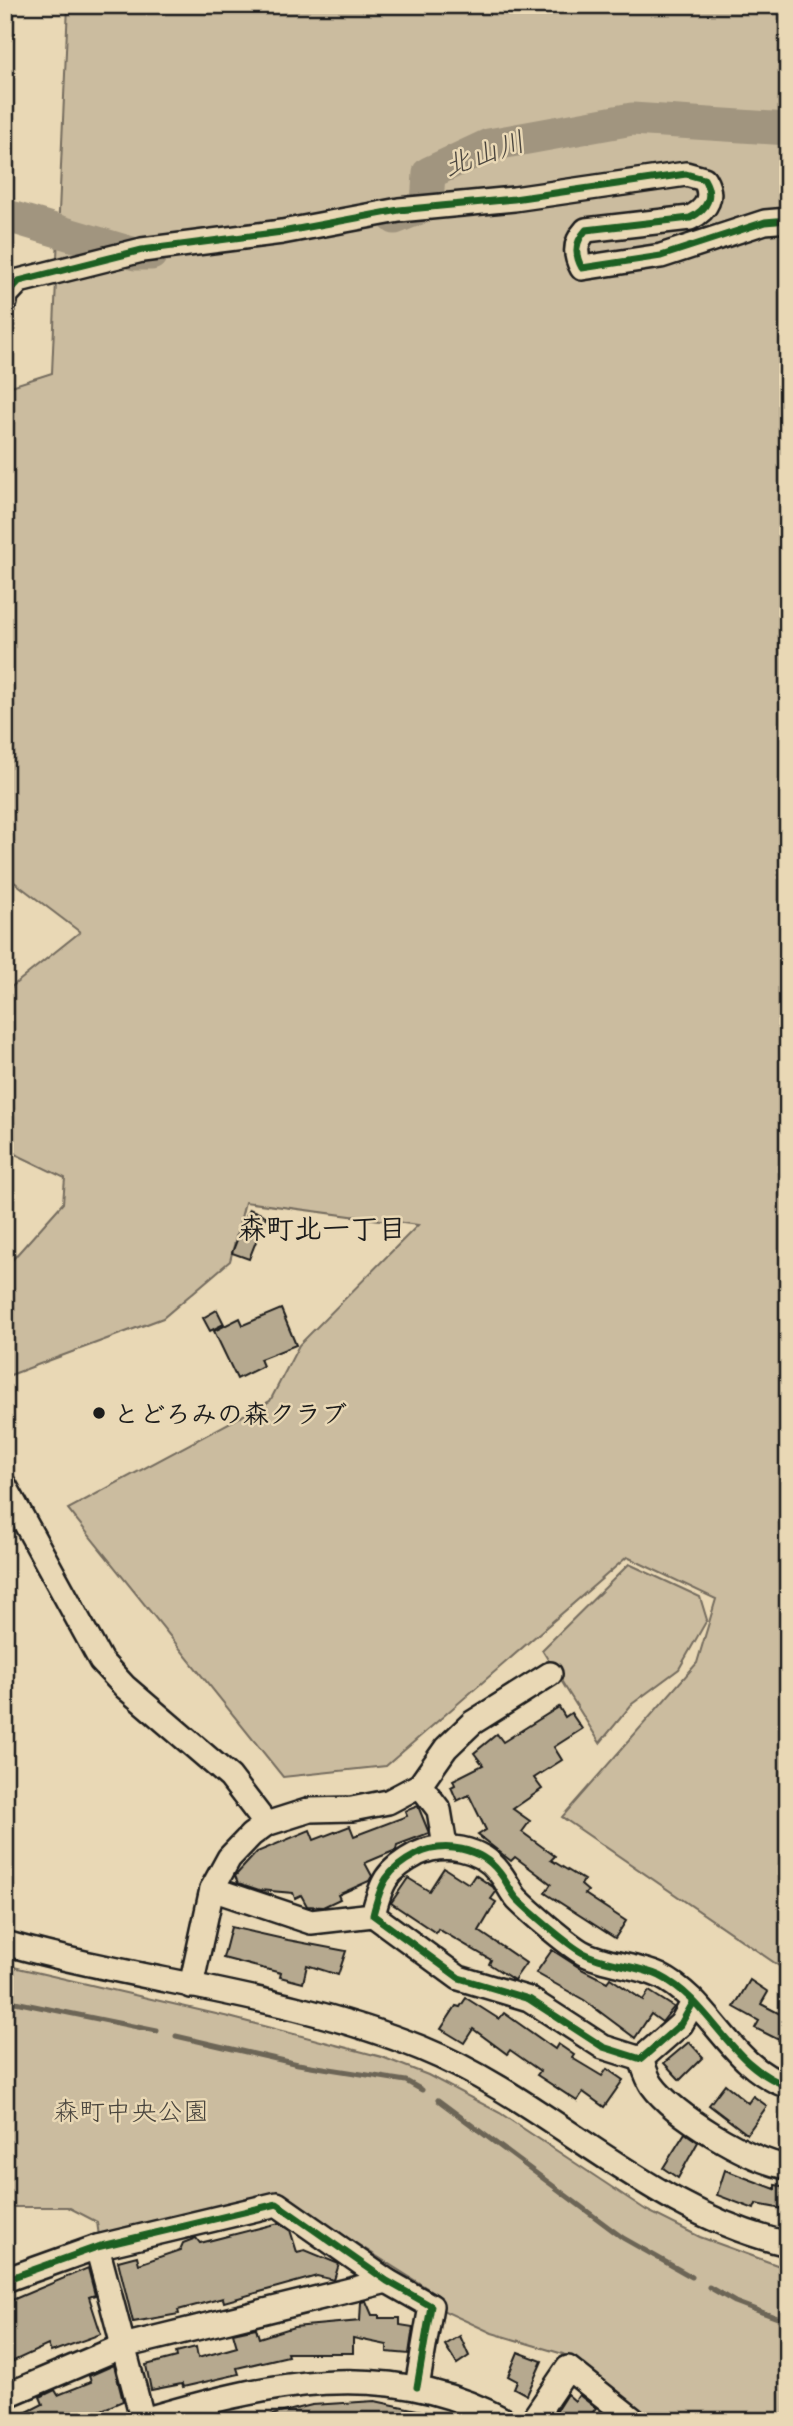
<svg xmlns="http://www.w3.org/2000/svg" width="793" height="2426" font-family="'Shantell Sans','Klee One',sans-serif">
<rect width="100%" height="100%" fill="#e9d8b5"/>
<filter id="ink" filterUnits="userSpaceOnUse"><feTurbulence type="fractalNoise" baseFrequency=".0143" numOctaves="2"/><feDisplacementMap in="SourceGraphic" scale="14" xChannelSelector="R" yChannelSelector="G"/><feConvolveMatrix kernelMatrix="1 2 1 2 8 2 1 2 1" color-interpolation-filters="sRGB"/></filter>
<g filter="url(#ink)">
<g fill="#cbbc9f" stroke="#746c5e" stroke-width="2">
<path d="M68 5H788V1972L562 1817 697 1663 716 1599 627 1557 386 1766 283 1777 68 1509 270 1401 299 1345 418 1225 245 1202 230 1261 163 1318 5 1377V1268L63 1203 65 1178 5 1149V992L80 932 5 875V388L52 373Z"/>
<path d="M629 1564 700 1597 707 1620 679 1669 632 1704 600 1743 542 1650Z"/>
<path d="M5 1965 229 2017 382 2057 428 2075 500 2113 646 2210 700 2237 788 2269V2421H651L563 2354 492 2333 440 2309 441 2297 275 2192 99 2236 97 2222 68 2207H5Z"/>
</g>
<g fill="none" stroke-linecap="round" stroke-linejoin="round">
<g stroke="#6c6557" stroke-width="5">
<path d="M5 2000 157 2031"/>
<path d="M176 2036 298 2064 406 2081 422 2090"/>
<path d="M438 2100 623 2238 692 2277"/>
<path d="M709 2287 735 2302 788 2322"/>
</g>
<g stroke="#a1957f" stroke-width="33">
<path d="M11 217 135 254H151"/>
<path d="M395 218 427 205 429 173 489 145 632 119 788 129"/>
</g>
</g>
<g fill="#b6a98f" stroke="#1c1c1c" stroke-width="2">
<path d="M249 1209 266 1216 249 1259 232 1253Z"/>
<path d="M281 1309 296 1345 260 1359 263 1366 237 1379 214 1331 240 1318 243 1325Z"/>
<path d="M217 1310 224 1324 210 1331 203 1318Z"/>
<path d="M559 1707 565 1717 571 1713 582 1729 554 1747 562 1760 534 1778 542 1789 513 1809 530 1821 522 1832 555 1856 551 1860 584 1880 581 1885 588 1891 585 1894 626 1921 615 1938 545 1893 551 1884 515 1857 511 1861 478 1835 486 1830 469 1795 457 1801 451 1787 455 1785 453 1780 483 1765 474 1753 497 1734 503 1742Z"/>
<path d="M418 1806 429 1833 397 1845 396 1850 365 1863 372 1876 369 1881 338 1895 340 1899 323 1907 307 1906 301 1895 295 1898 293 1893 259 1890 238 1883 235 1876 257 1852 310 1830 314 1840 350 1826 354 1836 407 1816 405 1811Z"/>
<path d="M444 1868 469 1884 475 1875 493 1887 496 1892 491 1899 496 1902 479 1931 526 1963 514 1980 489 1964 491 1960 438 1929 436 1933 391 1903 408 1878 429 1891Z"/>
<path d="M231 1927 288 1940 346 1951 338 1975 307 1965 303 1983 280 1977 281 1973 223 1958Z"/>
<path d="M552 1950 583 1970 607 1982 610 1978 643 2000 649 1991 674 2007 662 2022 651 2014 635 2038 584 2000 536 1973Z"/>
<path d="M750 1980 768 1992 761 2004 788 2018 779 2040 755 2028 759 2021 734 2007Z"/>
<path d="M466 1998 499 2019 504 2013 555 2049 558 2044 574 2055 572 2058 602 2076 607 2069 623 2080 604 2107 583 2092 577 2101 537 2075 540 2071 510 2050 507 2054 473 2029 464 2043 441 2029 456 2006 460 2007Z"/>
<path d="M689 2042 703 2057 680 2080 664 2063Z"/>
<path d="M725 2084 748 2103 753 2096 767 2106 747 2134 709 2105Z"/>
<path d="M685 2133 698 2142 678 2178 663 2168Z"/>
<path d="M725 2170 775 2189V2185L788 2187V2210L756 2204 754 2209 717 2195Z"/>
<path d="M279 2223 290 2230 297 2252 305 2250 339 2264 334 2280 317 2276 224 2302 223 2298 178 2310 179 2314 133 2322 118 2261 137 2256 139 2264 180 2250 183 2243 196 2238 200 2243Z"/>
<path d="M88 2268 95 2295 89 2297 101 2334 51 2352 48 2345 5 2365V2303Z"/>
<path d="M366 2301 372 2315H379V2318H400V2325L413 2327 409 2354 387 2352V2345L353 2338V2353H287L288 2356 237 2368 239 2374 183 2387 182 2384 151 2390 146 2365 177 2357 176 2352 196 2347 198 2358 237 2347 233 2333 256 2328 259 2338 294 2327 360 2321 361 2302Z"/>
<path d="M460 2336 469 2356 457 2364 445 2345Z"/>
<path d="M518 2352 542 2361 527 2395 514 2388 517 2381 508 2376Z"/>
<path d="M114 2365 123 2401 76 2421H9L43 2404 40 2397 55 2390 58 2395 91 2382 89 2376Z"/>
<path d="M567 2394 575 2401 579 2395 596 2408 586 2421H559L553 2416Z"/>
<path d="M375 2401 436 2414V2421H272L271 2415 312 2405Z"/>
</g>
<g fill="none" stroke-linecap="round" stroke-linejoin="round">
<defs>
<g id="minor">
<path d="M5 302 6 295 19 281 142 250 282 232 399 210 514 199 686 174 704 179C714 196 708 209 690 218L586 230C575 242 574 254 582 268L661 256 765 222 788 220"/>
<path d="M5 1486 101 1661 125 1687 230 1777 266 1824"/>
<path d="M420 1785 439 1810 445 1846"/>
<path d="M212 1889 311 1922 373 1915"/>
<path d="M5 1943C142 1982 288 1994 421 2048 551 2101 647 2212 788 2244"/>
<path d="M191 1986 212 1889 229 1858 251 1835 266 1824 310 1810 352 1809 388 1802 420 1785 446 1748 472 1723 550 1674"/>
<path d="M693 2003 681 2024 641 2059 603 2047 529 1999 459 1978 373 1915C381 1883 386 1870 417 1854 444 1841 481 1848 499 1872 506 1880 510 1891 517 1899 530 1912 567 1944 583 1953 606 1965 636 1965 660 1976 712 2002 730 2067 788 2086"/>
<path d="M641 2059C644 2067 647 2078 652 2085 673 2115 751 2162 788 2167"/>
<path d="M97 2247 143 2421"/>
<path d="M5 2280 97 2247 277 2204 387 2281 431 2306 417 2387"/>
<path d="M5 2396 123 2346 387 2281"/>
<path d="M140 2421C264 2384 386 2355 506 2421"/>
<path d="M532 2421 568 2368 635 2421"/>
</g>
</defs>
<use href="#minor" stroke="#1c1c1c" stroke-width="28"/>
<use href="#minor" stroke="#e9d8b5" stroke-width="23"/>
<defs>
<g id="cycleway">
<path d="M5 302 6 295 19 281 142 250 282 232 399 210 514 199 686 174 704 179C714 196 708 209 690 218L586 230C575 242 574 254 582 268L661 256 765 222 788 220"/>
<path d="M693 2003 681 2024 641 2059 603 2047 529 1999 459 1978 373 1915C381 1883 386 1870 417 1854 444 1841 481 1848 499 1872 506 1880 510 1891 517 1899 530 1912 567 1944 583 1953 606 1965 636 1965 660 1976 712 2002 730 2067 788 2086"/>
<path d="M5 2280 97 2247 277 2204 387 2281 431 2306 417 2387"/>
</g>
</defs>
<use href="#cycleway" stroke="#e9d8b5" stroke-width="11"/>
<use href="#cycleway" stroke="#1b5e20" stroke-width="7"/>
</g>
</g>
<circle fill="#1c1c1c" stroke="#e9d8b5" stroke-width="2.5" cx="99" cy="1413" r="7"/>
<g text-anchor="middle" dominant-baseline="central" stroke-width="5" stroke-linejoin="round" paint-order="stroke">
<g font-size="26" font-weight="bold" fill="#1c1c1c" stroke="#e9d8b5" text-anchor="start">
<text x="113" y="1413">とどろみの森クラブ</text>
</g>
<g font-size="26" fill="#48443d" stroke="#e9d8b5">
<text x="131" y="2110">森町中央公園</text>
</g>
<g font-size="28" font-style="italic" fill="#4b463f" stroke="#e9d8b5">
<text transform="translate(484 153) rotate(-19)">北山川</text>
</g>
<g font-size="28" font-weight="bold" fill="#1c1c1c" stroke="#e9d8b5">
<text x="322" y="1228">森町北一丁目</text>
</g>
</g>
<rect width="793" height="2426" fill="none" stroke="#e9d8b5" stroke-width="28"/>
<rect x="14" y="14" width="765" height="2398" fill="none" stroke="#1c1c1c" stroke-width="2.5" filter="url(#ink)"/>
</svg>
